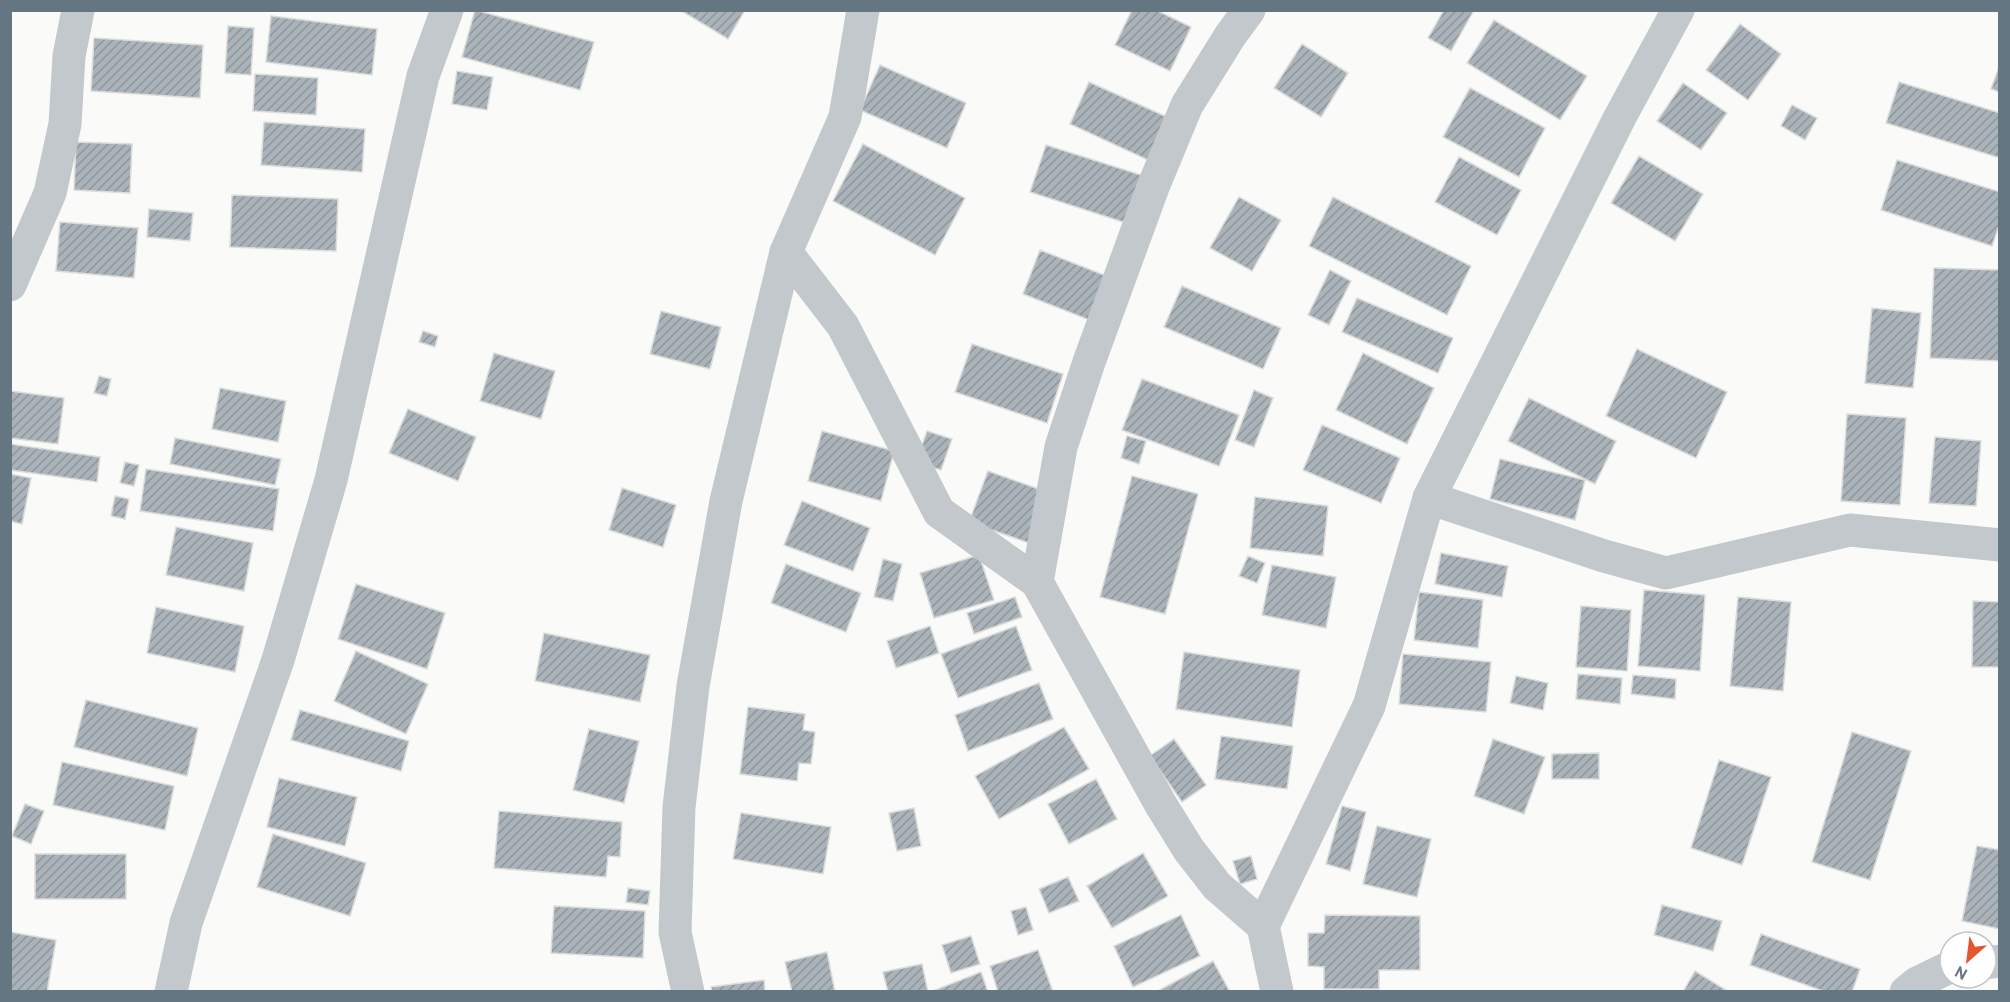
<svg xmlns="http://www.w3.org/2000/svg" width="2010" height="1002" font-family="Overpass,sans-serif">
<defs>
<pattern id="building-hatch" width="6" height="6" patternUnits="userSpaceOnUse" patternTransform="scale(1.5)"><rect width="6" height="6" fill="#aab3b9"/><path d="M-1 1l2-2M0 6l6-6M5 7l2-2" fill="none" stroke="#8e969c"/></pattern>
</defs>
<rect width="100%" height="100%" fill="#fafaf8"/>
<g fill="url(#building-hatch)" stroke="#dcdcda" stroke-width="1.5">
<path d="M475 10 594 42 580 90 462 57Z"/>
<path d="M680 10H745L728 39Z"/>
<path d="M1132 10H1156L1191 27 1170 71 1115 45Z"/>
<path d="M1444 10H1474L1451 51 1428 38Z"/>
<path d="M271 16 377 29 372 75 266 62Z"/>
<path d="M1494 20 1587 76 1560 120 1467 63Z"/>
<path d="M1740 24 1781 54 1748 100 1706 70Z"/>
<path d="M228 26 254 28 251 75 225 73Z"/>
<path d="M94 38 203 45 200 98 91 91Z"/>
<path d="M1302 44 1348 73 1321 117 1274 88Z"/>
<path d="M2000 64V92L1991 89Z"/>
<path d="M880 65 966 103 947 148 860 110Z"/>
<path d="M457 71 493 77 487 110 452 104Z"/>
<path d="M255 74 318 78 316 115 253 111Z"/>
<path d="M1089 82 1167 117 1148 160 1070 124Z"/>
<path d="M1899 82 2000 113V158L1886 123Z"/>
<path d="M1683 83 1727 113 1701 150 1657 121Z"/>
<path d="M1470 88 1545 128 1519 177 1443 137Z"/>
<path d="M1792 105 1817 118 1805 140 1781 126Z"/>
<path d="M264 122 365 129 362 172 261 165Z"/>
<path d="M76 142 132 144 130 193 74 190Z"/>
<path d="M863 144 965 198 935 255 833 201Z"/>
<path d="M1046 145 1141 175 1126 223 1030 192Z"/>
<path d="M1639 156 1703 194 1675 241 1611 203Z"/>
<path d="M1459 157 1521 190 1497 235 1435 202Z"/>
<path d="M1897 160 2000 192V223L1992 246 1881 210Z"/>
<path d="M232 195 338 199 336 251 230 247Z"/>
<path d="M1239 197 1281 220 1252 271 1210 248Z"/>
<path d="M1333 197 1471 266 1447 315 1309 246Z"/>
<path d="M149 209 193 213 190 241 147 237Z"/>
<path d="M60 222 138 228 134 278 56 271Z"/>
<path d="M1040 250 1109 277 1092 321 1023 294Z"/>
<path d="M1934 268 2000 270V361L1930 358Z"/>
<path d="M1330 270 1351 281 1329 325 1308 315Z"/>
<path d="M1182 286 1281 328 1263 369 1164 327Z"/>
<path d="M1357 298 1453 338 1438 373 1342 332Z"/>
<path d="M1872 308 1921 313 1913 388 1865 383Z"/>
<path d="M661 311 721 327 710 369 650 354Z"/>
<path d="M423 331 438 336 435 347 419 342Z"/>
<path d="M972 344 1063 374 1047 423 955 392Z"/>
<path d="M1637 349 1727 392 1696 458 1606 416Z"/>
<path d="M494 353 555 371 541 419 480 401Z"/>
<path d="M1363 353 1434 388 1407 444 1336 410Z"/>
<path d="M99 376 111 379 107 396 94 393Z"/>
<path d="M1142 379 1239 415 1219 466 1122 430Z"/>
<path d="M220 388 286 401 278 442 212 429Z"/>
<path d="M1254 390 1273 398 1254 447 1235 440Z"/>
<path d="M10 391 64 398 58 444 10 438Z"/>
<path d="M1529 398 1616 441 1595 484 1508 441Z"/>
<path d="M408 409 476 437 458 481 389 453Z"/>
<path d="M1847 414 1906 418 1900 505 1841 501Z"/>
<path d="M1322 425 1400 458 1381 503 1303 470Z"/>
<path d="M822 431 894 451 881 501 808 481Z"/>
<path d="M927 431 952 439 941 470 916 462Z"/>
<path d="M1127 436 1146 441 1139 464 1121 458Z"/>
<path d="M1935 437 1981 441 1976 506 1929 503Z"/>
<path d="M175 438 281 459 275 485 170 464Z"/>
<path d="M10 444 100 457 97 482 10 470Z"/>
<path d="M1500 459 1585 480 1575 520 1490 499Z"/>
<path d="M125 462 139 465 134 486 120 483Z"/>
<path d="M146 469 279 489 273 531 140 511Z"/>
<path d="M988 471 1047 492 1029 543 969 522Z"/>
<path d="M10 474 31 478 22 524 10 521Z"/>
<path d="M1132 476 1198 494 1165 614 1100 597Z"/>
<path d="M622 488 676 505 663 547 609 530Z"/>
<path d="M115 496 129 499 125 519 111 516Z"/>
<path d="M1255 497 1328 506 1323 556 1250 548Z"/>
<path d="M802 501 870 528 853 571 784 545Z"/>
<path d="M176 527 253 543 244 591 166 575Z"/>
<path d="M1441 553 1508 566 1502 597 1435 584Z"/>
<path d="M979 555 994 600 934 618 920 573Z"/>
<path d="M1248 556 1265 563 1257 583 1239 576Z"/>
<path d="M883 559 902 564 893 601 874 597Z"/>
<path d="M786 564 861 593 846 632 771 603Z"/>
<path d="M1272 565 1336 577 1326 628 1262 615Z"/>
<path d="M356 584 445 613 427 669 338 639Z"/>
<path d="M1644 590 1705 595 1700 671 1638 666Z"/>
<path d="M1419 592 1483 600 1478 648 1414 640Z"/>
<path d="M1015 597 1022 617 974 634 967 613Z"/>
<path d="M1738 597 1791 602 1783 691 1730 686Z"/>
<path d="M1973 601 2000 602V667H1972Z"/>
<path d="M1581 606 1631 610 1627 671 1576 667Z"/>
<path d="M156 607 244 626 235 672 147 653Z"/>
<path d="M930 626 939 653 896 668 887 641Z"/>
<path d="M1016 626 1032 670 958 698 941 654Z"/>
<path d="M544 633 650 655 640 702 535 681Z"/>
<path d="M356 651 428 684 406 734 334 701Z"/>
<path d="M1184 652 1300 670 1292 727 1176 709Z"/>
<path d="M1403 654 1491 662 1486 712 1399 704Z"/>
<path d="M1578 674 1622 678 1620 704 1576 699Z"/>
<path d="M1633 675 1676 679 1675 699 1631 694Z"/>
<path d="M1516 676 1548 683 1543 710 1510 703Z"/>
<path d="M1039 683 1053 719 968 751 955 715Z"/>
<path d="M86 700 198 728 187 776 74 747Z"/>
<path d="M748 707 805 714 803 730 815 732 811 764 799 763 797 781 740 774Z"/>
<path d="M300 710 409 741 401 771 291 740Z"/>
<path d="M1064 727 1089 769 999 819 975 776Z"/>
<path d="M589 729 639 741 624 803 573 790Z"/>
<path d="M1852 732 1911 751 1870 880 1812 862Z"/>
<path d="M1221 736 1293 746 1287 789 1215 779Z"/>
<path d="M1174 739 1206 785 1182 802 1150 756Z"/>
<path d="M1493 739 1545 757 1524 814 1474 796Z"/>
<path d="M1599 753V779H1552V754Z"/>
<path d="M1719 760 1771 777 1742 865 1691 848Z"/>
<path d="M62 762 174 786 165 830 53 805Z"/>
<path d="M279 778 357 797 345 846 267 827Z"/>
<path d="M1096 779 1117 819 1069 844 1048 804Z"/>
<path d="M25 804 44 811 31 844 12 836Z"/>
<path d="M1342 806 1366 812 1350 871 1326 864Z"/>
<path d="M914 808 921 846 897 851 889 813Z"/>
<path d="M499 811 622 822 620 857 608 856 606 877 494 868Z"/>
<path d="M741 813 831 827 823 874 733 859Z"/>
<path d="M1377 826 1431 839 1417 897 1363 884Z"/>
<path d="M273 834 366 863 350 916 257 887Z"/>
<path d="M1977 846 2000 850V929L1962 921Z"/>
<path d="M1143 853 1168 896 1112 928 1087 886Z"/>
<rect x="35" y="854" width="91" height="45"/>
<path d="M1251 856 1257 879 1240 884 1233 861Z"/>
<path d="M1068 877 1079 901 1049 913 1039 889Z"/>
<path d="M628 888 650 891 648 905 626 902Z"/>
<path d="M1662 905 1722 921 1713 951 1654 935Z"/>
<path d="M554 906 645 911 643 958 551 953Z"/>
<path d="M1026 907 1033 930 1018 935 1011 911Z"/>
<path d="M1181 915 1200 956 1133 987 1114 946Z"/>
<path d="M1325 915 1420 916V970H1379V989H1324V967L1308 966V933H1324Z"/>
<path d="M10 932 56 940 47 992H10Z"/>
<path d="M1761 934 1860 969 1852 992H1826L1750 965Z"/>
<path d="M971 936 980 964 951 973 942 945Z"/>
<path d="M1038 950 1053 992H998L990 966Z"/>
<path d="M827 952 835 992H792L785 962Z"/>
<path d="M1213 961 1230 992H1156Z"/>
<path d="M922 964 928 992H888L883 972Z"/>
<path d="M1695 971 1729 992H1683Z"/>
<path d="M981 972 988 992 933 991Z"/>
<path d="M764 980 765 992H712L711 987Z"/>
</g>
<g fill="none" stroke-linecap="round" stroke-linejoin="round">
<g stroke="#c3c8cc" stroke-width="33">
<path d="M863 10 845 117 786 252 843 326 939 512 1037 582 1161 805 1189 850 1217 886 1263 926 1277 992"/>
<path d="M10 285 50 193 65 124 69 56 78 10"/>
<path d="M1429 498 1604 556 1666 573 1850 530 2000 545"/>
<path d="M1037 582 1061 447 1089 362 1153 187 1187 105 1230 36 1249 10"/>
<path d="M1263 926 1369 706 1429 498 1620 117 1678 10"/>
<path d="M1986 963 2000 961"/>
<path d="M171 992 186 923 278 660 331 480 423 76 447 10"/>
<path d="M688 992 675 932 679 807 693 686 726 501 786 252"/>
<path d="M1906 992 1917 983 1950 967"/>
</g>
</g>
<rect width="2010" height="1002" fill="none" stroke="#657683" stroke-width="24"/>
<g transform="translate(1968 960) rotate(208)"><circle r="28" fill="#ffffff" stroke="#c1c8cd" stroke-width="1.5"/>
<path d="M0-4.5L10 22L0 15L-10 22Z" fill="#e4572e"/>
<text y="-9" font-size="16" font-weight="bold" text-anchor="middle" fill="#657683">N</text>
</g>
</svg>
